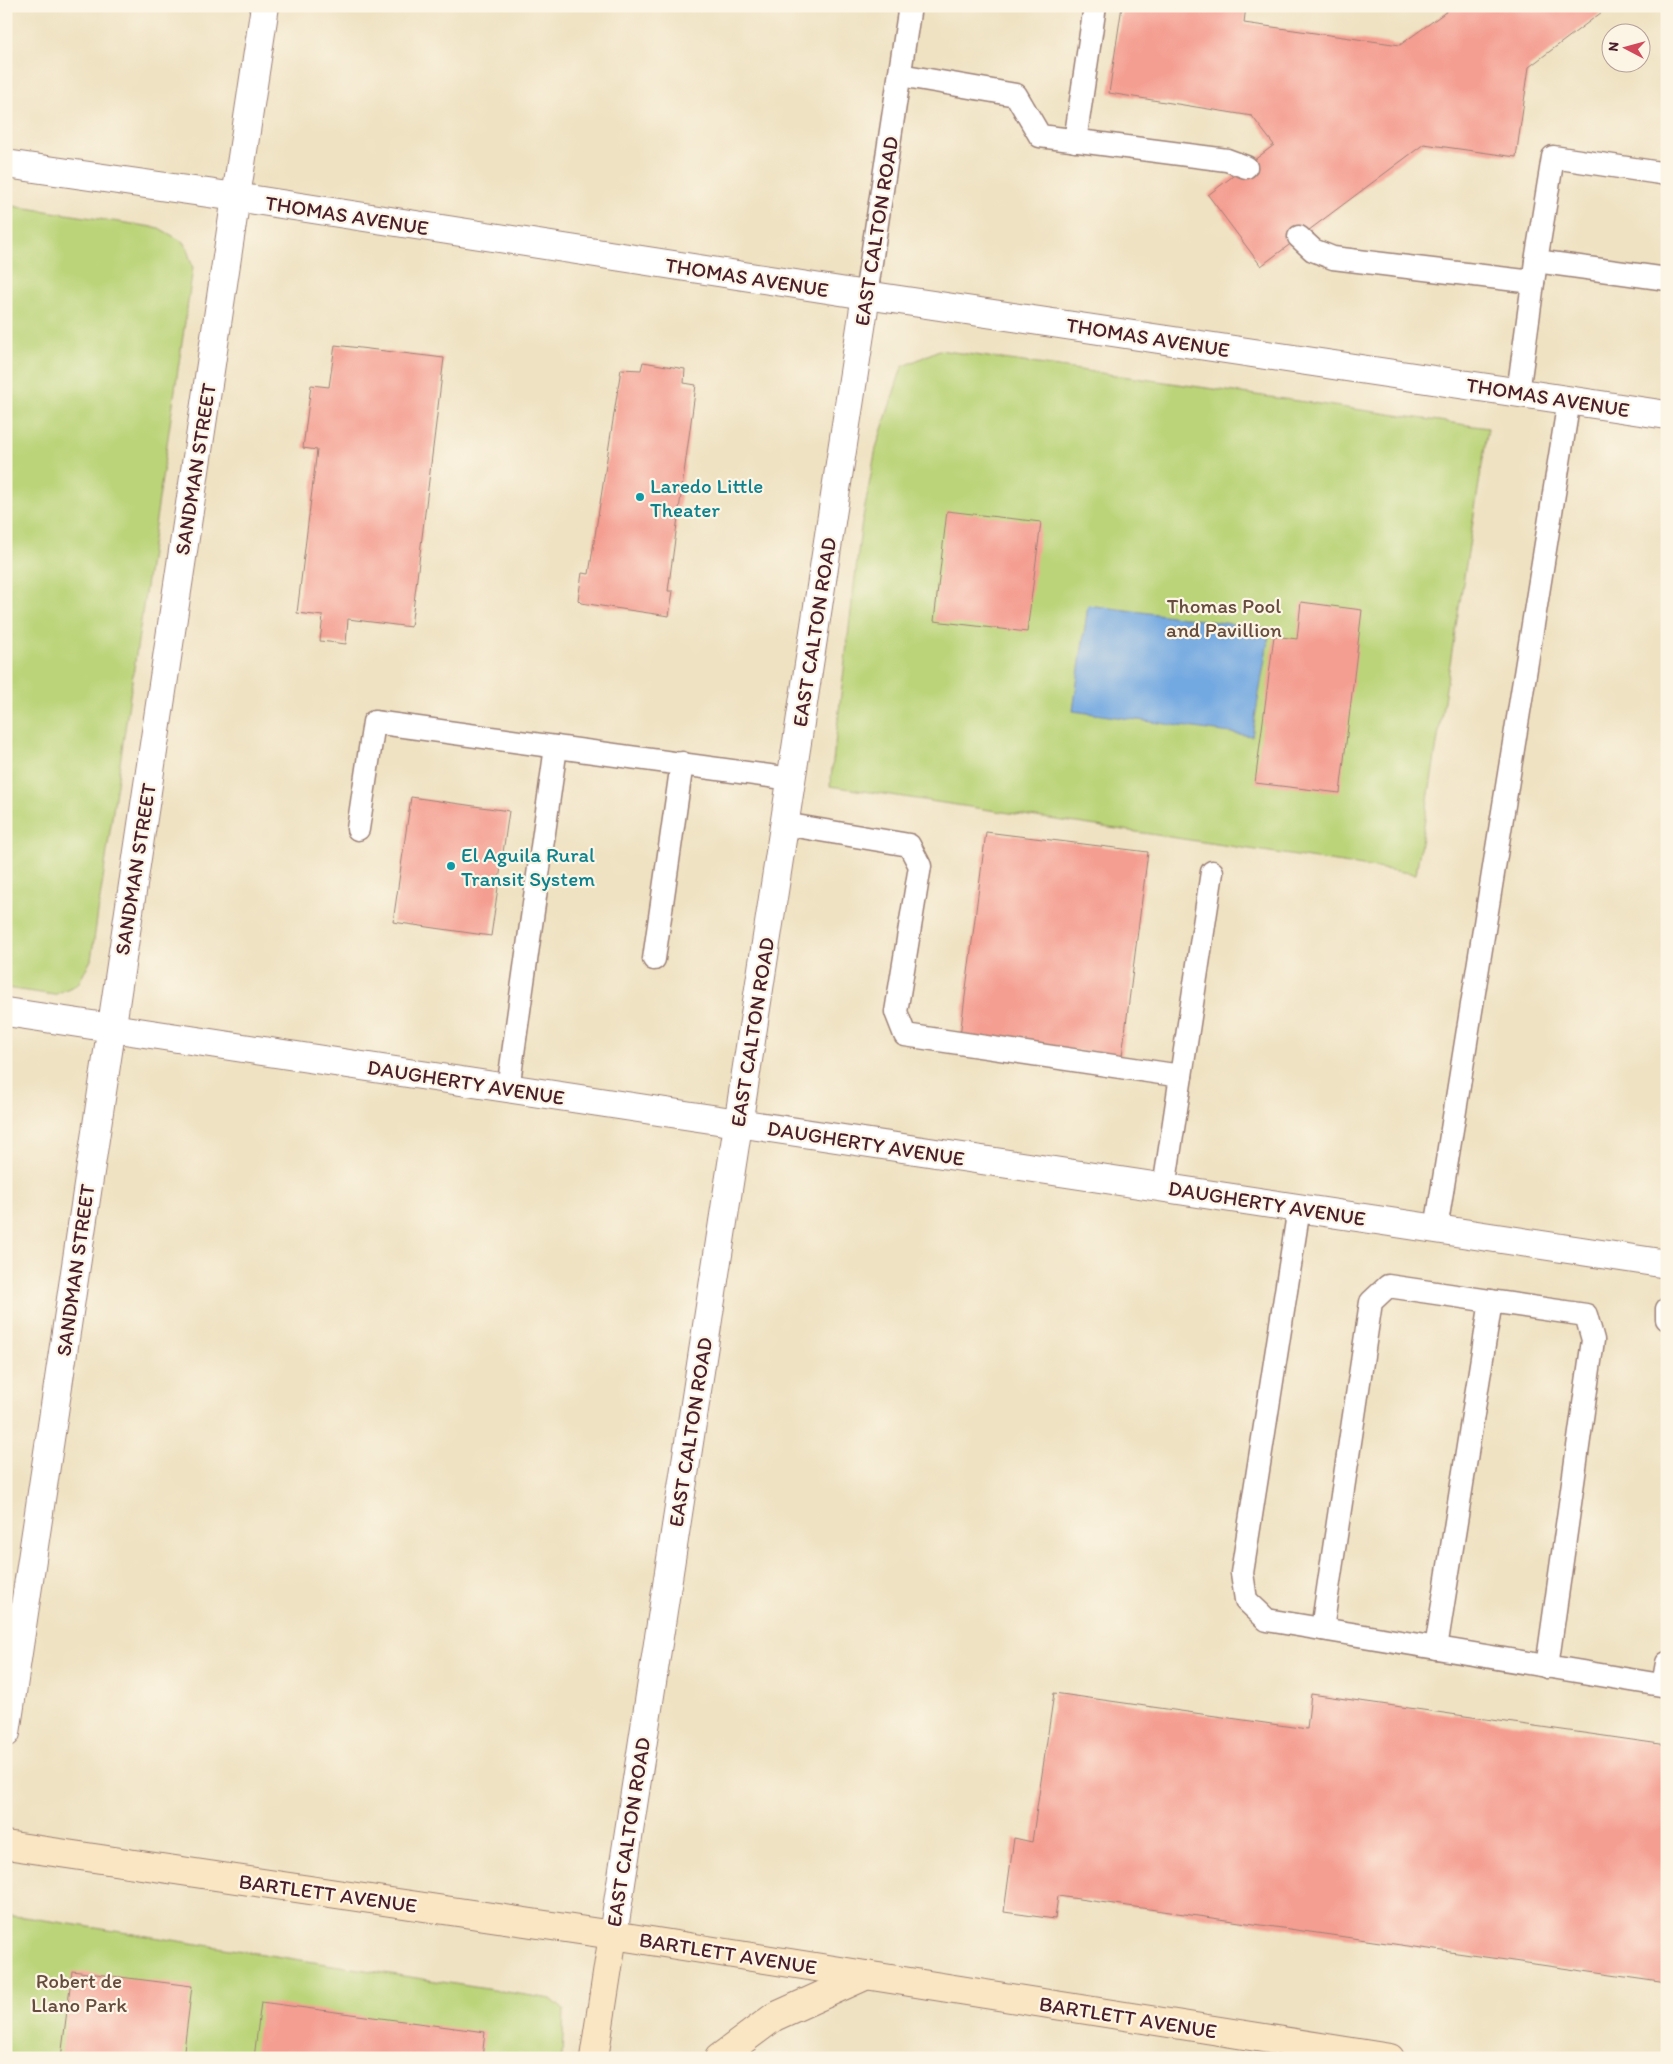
<svg xmlns="http://www.w3.org/2000/svg" width="1673" height="2064" font-family="Itim,sans-serif">
<rect width="100%" height="100%" fill="#fcf5e5"/>
<filter id="ink" filterUnits="userSpaceOnUse"><feTurbulence type="fractalNoise" baseFrequency=".02" numOctaves="2"/><feDisplacementMap in="SourceGraphic" scale="10" xChannelSelector="R" yChannelSelector="G"/><feConvolveMatrix kernelMatrix="1 2 1 2 8 2 1 2 1" color-interpolation-filters="sRGB"/></filter>
<filter id="wash" filterUnits="userSpaceOnUse"><feTurbulence type="fractalNoise" baseFrequency=".0096" numOctaves="4" result="noise"/><feDisplacementMap in="SourceGraphic" scale="20" xChannelSelector="R" yChannelSelector="G"/><feGaussianBlur stdDeviation="1.12" result="paint"/><feColorMatrix in="noise" values="0 0 0 0 0 0 0 0 0 0 0 0 0 0 0 0 0 1.4 0 .05"/><feComposite in="paint" operator="in"/></filter>
<g filter="url(#wash)">
<rect width="100%" height="100%" fill="#efe2c2"/>
<g fill="#bbd479" stroke="#827a52">
<path d="M6 205 159 228 185 243 193 268 91 960 78 984 54 995 6 988Z"/>
<path d="M939 350 1488 428 1416 874 830 786 861 528 876 448 902 367Z"/>
<path d="M9 1916 25 1917 551 1999 564 2010 562 2058H6V1920Z"/>
</g>
<path fill="#73a9e1" stroke="#5e6486" d="M1088 605 1270 629 1252 736 1073 711Z"/>
<g id="blocks">
<g fill="#f49e91">
<path d="M1122 6H1246L1244 23 1400 45 1454 6H1610L1529 67 1516 157 1424 144 1261 266 1208 195 1274 145 1252 116 1109 93Z"/>
<path d="M335 345 444 358 411 627 348 619 346 644 320 641 323 616 297 613 317 450 303 448 311 385 329 387Z"/>
<path d="M643 362 685 369 684 383 696 385 668 591H673L669 616 581 603 578 600 582 573 589 574 621 369 641 370Z"/>
<path d="M947 511 1041 522 1027 632 934 621Z"/>
<path d="M1301 602 1362 610 1340 793 1255 783 1274 636 1297 639Z"/>
<path d="M411 797 509 811 491 936 393 922Z"/>
<path d="M986 832 1148 852 1122 1056 960 1036Z"/>
<path d="M1054 1693 1307 1729 1311 1694 1667 1745V1983L1058 1896 1055 1919 1004 1912 1014 1838 1032 1842Z"/>
<path d="M72 1971 192 1986 183 2058H61Z"/>
<path d="M261 2002 485 2032 482 2058H254Z"/>
</g>
</g>
</g>
<g filter="url(#ink)">
<use href="#blocks" fill-opacity="0" stroke="#9c8076" stroke-width="1"/>
<g fill="none" stroke-linecap="round" stroke-linejoin="round">
<defs>
<g id="service">
<path d="M900 75 1016 95 1040 136 1227 160 1246 167"/>
<path d="M1075 141 1095 6"/>
<path d="M1299 237 1313 250 1333 258 1533 282"/>
<path d="M1536 261 1553 157 1667 174"/>
<path d="M866 295 910 6"/>
<path d="M1518 393 1536 261 1667 279"/>
<path d="M784 824 909 845 920 866 896 1012 905 1035 1181 1076"/>
<path d="M358 829 374 722 791 779"/>
<path d="M654 959 682 763"/>
<path d="M508 1089 556 747"/>
<path d="M1164 1188 1212 872"/>
<path d="M1299 1208 1242 1573 1246 1600 1267 1620 1667 1686"/>
<path d="M1436 1229 1569 400"/>
<path d="M1667 1309V1319"/>
<path d="M1322 1629 1371 1302 1388 1286 1586 1315 1593 1340 1547 1667"/>
<path d="M1436 1648 1491 1301"/>
<path d="M1663 1685 1667 1663"/>
</g>
<g id="minor">
<path d="M236 197 265 6"/>
<path d="M6 1012 1667 1264"/>
</g>
<g id="tertiary">
<path d="M6 164 236 197 866 295 1667 415"/>
<path d="M6 1733 236 197"/>
<path d="M613 1935 866 295"/>
</g>
<g id="secondary">
<path d="M6 1845 613 1935 1390 2058"/>
<path d="M594 2058 613 1935"/>
<path d="M719 2058 774 2017 867 1975"/>
</g>
</defs>
<use href="#service" stroke="#9c8076" stroke-width="25"/>
<use href="#minor" stroke="#9c8076" stroke-width="30"/>
<use href="#tertiary" stroke="#9c8076" stroke-width="30"/>
<use href="#secondary" stroke="#9c8076" stroke-width="30"/>
<use href="#service" stroke="#fff" stroke-width="22"/>
<use href="#minor" stroke="#fff" stroke-width="28"/>
<use href="#tertiary" stroke="#fff" stroke-width="28"/>
<use href="#secondary" stroke="#fbe6c3" stroke-width="28"/>
</g>
</g>
<g fill="#0f9aa8" stroke="#fcf5e5" stroke-width="2">
<circle cx="640" cy="497" r="5"/>
<circle cx="451" cy="866" r="5"/>
</g>
<g text-anchor="middle" dominant-baseline="central" stroke-width="4.5" stroke-linejoin="round" paint-order="stroke">
<g font-size="21" fill="#4a1f2b" stroke="#fcf5e5">
<text transform="translate(347 215) rotate(9)">THOMAS AVENUE</text>
<text transform="translate(876 231) rotate(-81)">EAST CALTON ROAD</text>
<text transform="translate(747 277) rotate(9)">THOMAS AVENUE</text>
<text transform="translate(1148 337) rotate(9)">THOMAS AVENUE</text>
<text transform="translate(1548 397) rotate(9)">THOMAS AVENUE</text>
<text transform="translate(195 469) rotate(-81)">SANDMAN STREET</text>
<text transform="translate(814 632) rotate(-81)">EAST CALTON ROAD</text>
<text transform="translate(135 869) rotate(-81)">SANDMAN STREET</text>
<text transform="translate(752 1032) rotate(-81)">EAST CALTON ROAD</text>
<text transform="translate(466 1082) rotate(9)">DAUGHERTY AVENUE</text>
<text transform="translate(866 1143) rotate(9)">DAUGHERTY AVENUE</text>
<text transform="translate(1267 1203) rotate(9)">DAUGHERTY AVENUE</text>
<text transform="translate(75 1270) rotate(-82)">SANDMAN STREET</text>
<text transform="translate(690 1432) rotate(-81)">EAST CALTON ROAD</text>
<text transform="translate(628 1832) rotate(-81)">EAST CALTON ROAD</text>
<text transform="translate(328 1893) rotate(8)">BARTLETT AVENUE</text>
<text transform="translate(728 1953) rotate(9)">BARTLETT AVENUE</text>
<text transform="translate(1128 2017) rotate(9)">BARTLETT AVENUE</text>
</g>
<g font-size="21" fill="#0d838f" stroke="#fcf5e5" text-anchor="start">
<text x="650" y="485">Laredo Little<tspan x="650" dy="24">Theater</tspan></text>
<text x="461" y="854">El Aguila Rural<tspan x="461" dy="24">Transit System</tspan></text>
</g>
<g font-size="21" fill="#664c3e" stroke="#fcf5e5">
<text x="1224" y="605">Thomas Pool<tspan x="1224" dy="24">and Pavillion</tspan></text>
<text x="79" y="1980">Robert de<tspan x="79" dy="24">Llano Park</tspan></text>
</g>
</g>
<rect width="1673" height="2064" fill="none" stroke="#fcf5e5" stroke-width="25"/>
<g transform="translate(1626 48) rotate(276)"><circle r="24" fill="#fcf5e5" stroke="#b59f9b"/>
<path d="M0-4L9 19L0 12L-9 19Z" fill="#d1495b"/>
<text y="-8" font-size="14" font-weight="bold" text-anchor="middle" fill="#4a1f2b">N</text>
</g>
</svg>
